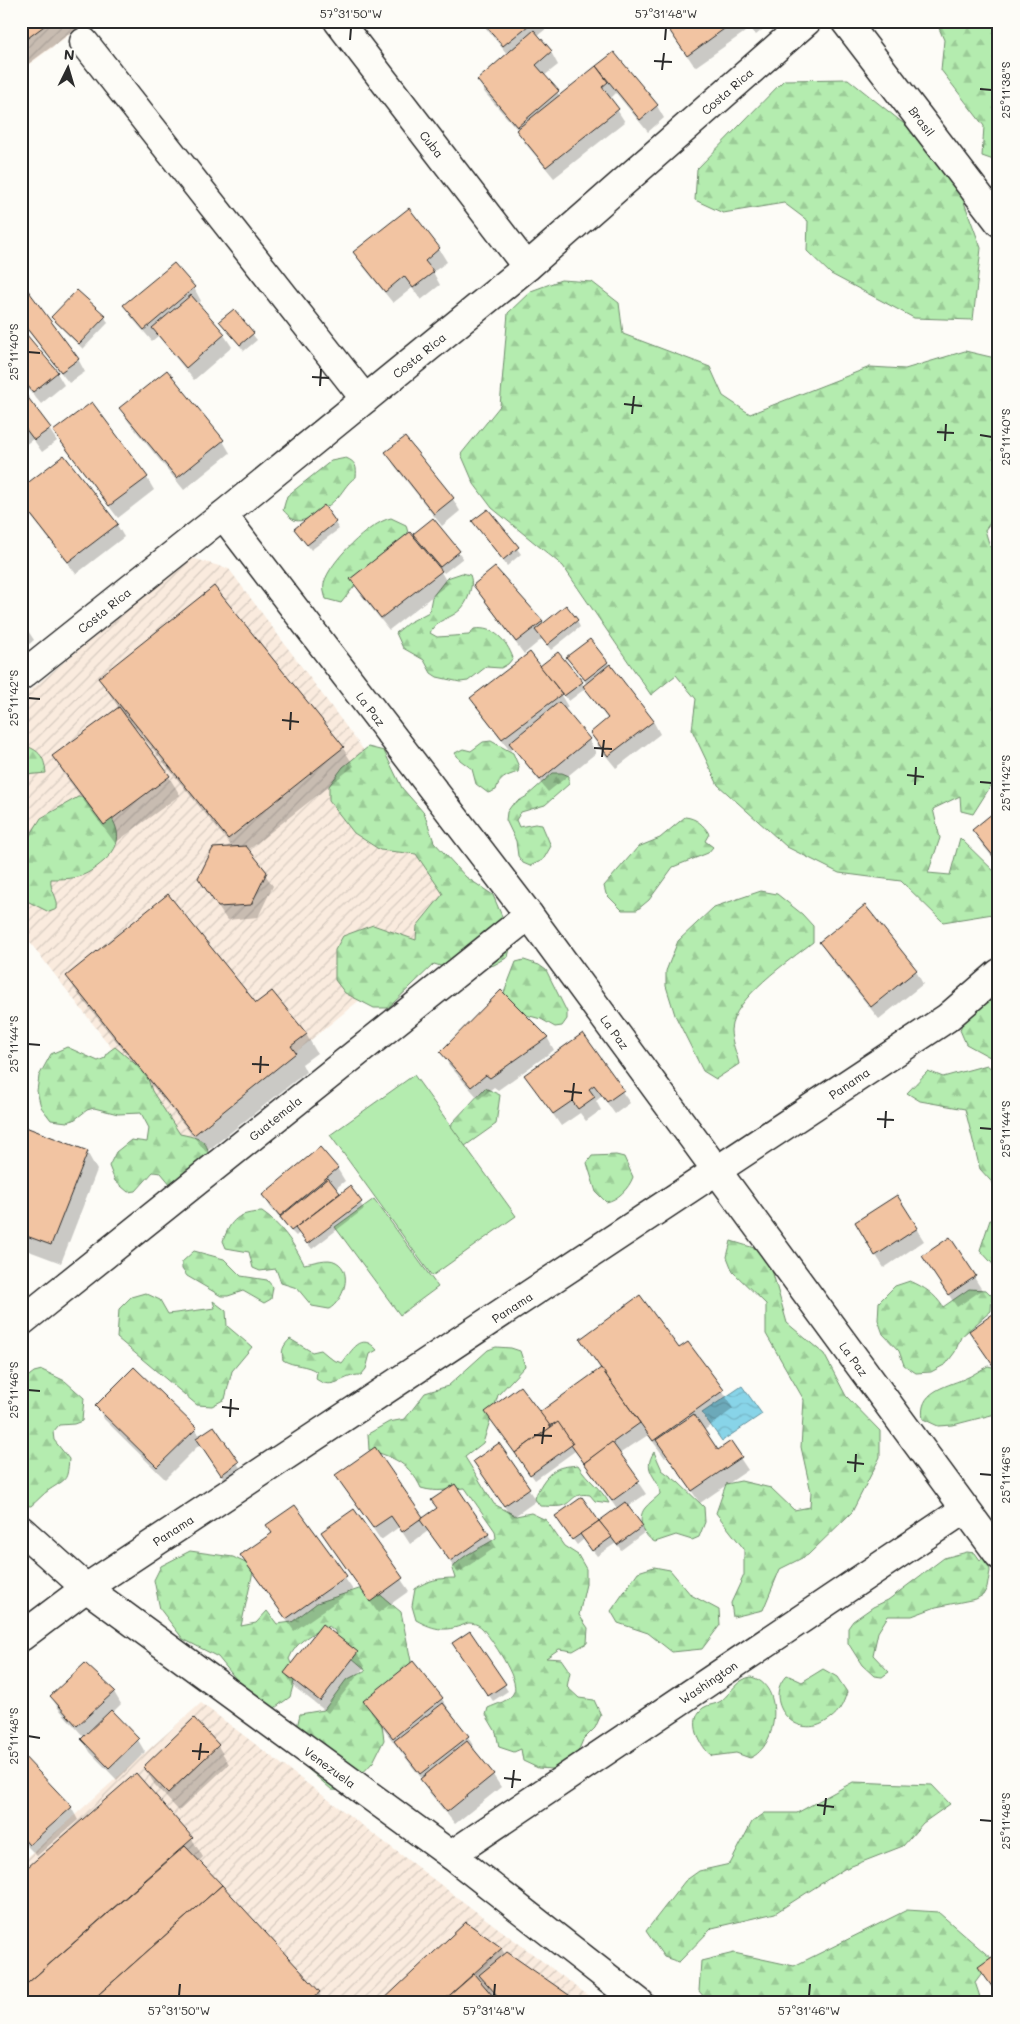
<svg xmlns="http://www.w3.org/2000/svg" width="1020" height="2024" font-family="Mali,sans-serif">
<defs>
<pattern id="industrial-furrows" width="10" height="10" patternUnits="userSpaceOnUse" patternTransform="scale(1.25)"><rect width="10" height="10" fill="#faebde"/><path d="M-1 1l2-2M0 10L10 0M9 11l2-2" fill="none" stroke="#d6cabf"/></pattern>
<pattern id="forest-firs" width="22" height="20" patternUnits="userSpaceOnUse" patternTransform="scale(1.25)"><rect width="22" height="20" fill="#b4ecaf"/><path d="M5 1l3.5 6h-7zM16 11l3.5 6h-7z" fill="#9bcb97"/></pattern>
<pattern id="water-waves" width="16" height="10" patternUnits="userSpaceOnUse" patternTransform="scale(1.25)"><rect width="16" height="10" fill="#88d4e8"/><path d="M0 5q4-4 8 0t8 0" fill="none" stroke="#76b6c7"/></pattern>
</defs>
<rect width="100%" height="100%" fill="#fdfcf7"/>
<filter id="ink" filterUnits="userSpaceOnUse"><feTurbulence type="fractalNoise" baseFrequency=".02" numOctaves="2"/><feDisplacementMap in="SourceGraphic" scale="10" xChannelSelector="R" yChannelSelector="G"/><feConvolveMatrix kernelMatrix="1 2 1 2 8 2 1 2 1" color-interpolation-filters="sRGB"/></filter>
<g filter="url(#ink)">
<g fill="url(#industrial-furrows)">
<path d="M21 21H88L21 70Z"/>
<path d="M189 557 229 569 472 896 466 913 185 1143 21 931V698Z"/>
<path d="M201 1703 466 1904 598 2003H21V1863Z"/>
</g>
<g fill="url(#forest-firs)" stroke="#708c6d">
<path d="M936 21H999V162L982 156 984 126 941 70 944 40Z"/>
<path d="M848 79 948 159 981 248 973 320 914 318 831 274 807 251 808 221 784 203 723 213 695 200 697 169 784 80Z"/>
<path d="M561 280 592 282 619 303 623 334 710 367 723 396 750 414 870 367 905 369 965 351 995 358 999 365V510L985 530 990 547H999V645L995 665 999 666V773L973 814 961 811 960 796 933 809 940 838 928 873 950 875 960 838 999 876V913L943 922 901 881 839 873 787 847 718 785 692 730 696 699 676 675 651 695 563 566 492 508 474 484 461 454 500 406 508 313 531 291Z"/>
<path d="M346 458C356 462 357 467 356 477 346 483 343 493 335 500 328 507 304 525 294 520 290 518 286 513 283 510L287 496 331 461Z"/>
<path d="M391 518 406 525 408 533 391 556 365 573 341 603 326 599C324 593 323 589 324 583 330 561 369 523 391 518Z"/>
<path d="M462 573 470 575C473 583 471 587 469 595 460 622 438 614 430 633L437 637 469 635 474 629C494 626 507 641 513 658L508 664 501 668 486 667 468 681 460 682 437 677 431 673 424 660 403 648 396 633 408 623 429 612 432 597 447 578Z"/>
<path d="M491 741 513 753 519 767 518 772C506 776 499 778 496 790L488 793 476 784 472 769 460 760 455 753 463 749 471 751 483 742Z"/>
<path d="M21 744C38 750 44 754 46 773L25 775 21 797Z"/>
<path d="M368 747 384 751 402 788 424 813 434 842 466 877 493 895 512 940 508 957 494 965 464 973 434 964 388 1008H374L345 993 335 980V950L343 936 373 925 416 940 417 926 443 894 416 854 380 850 354 833 329 801V786L343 767Z"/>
<path d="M553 773H562L569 776V784L545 805 521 812 516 820 519 827 535 824 542 825 551 846 543 860 530 866 523 863 518 856 516 841 506 820 507 812 512 805 527 796Z"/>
<path d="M78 797H94C114 817 130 839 104 861 84 878 76 879 51 879 49 890 59 897 57 909L49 912 21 898V850L41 818Z"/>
<path d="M685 817C696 818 704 825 709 834L705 841 713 847 708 853 673 867 649 900 637 910H622L606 894 604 886 638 847 660 838Z"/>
<path d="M761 891 777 894 802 914 813 926V942C789 961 733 998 731 1030 731 1041 737 1054 739 1064L716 1079 703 1071 675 1015 666 986V971L678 941 714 907Z"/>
<path d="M524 960 539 965 546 970 567 1012V1019L562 1026 555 1027 541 1019 526 1015 502 998 516 962Z"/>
<path d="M999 990V1062L966 1044 960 1030 970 1001Z"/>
<path d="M67 1047 98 1061 105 1058 108 1052 115 1047 146 1073 152 1091 180 1134C209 1140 210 1143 207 1172L171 1185 161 1173 153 1172 136 1191 128 1192 115 1181 109 1166 116 1152 131 1140 147 1142 149 1128 141 1113 118 1114 94 1108 87 1110 74 1120 67 1122 51 1120 41 1107 37 1091 39 1076 51 1054Z"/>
<path d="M987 1065 999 1075V1190L980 1169 965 1109 920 1101 907 1093 928 1071 943 1077Z"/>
<path d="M485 1088 500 1095 496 1124 458 1151 450 1139 452 1123Z"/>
<path d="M616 1155 624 1157 633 1177C629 1188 618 1200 606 1202L596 1192 587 1163 592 1156Z"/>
<path d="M262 1212C282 1226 293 1242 304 1264 313 1263 328 1257 336 1262 354 1272 343 1301 329 1309L312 1306 297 1288 281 1283 276 1269 260 1271 253 1268 249 1252 226 1248 223 1241C231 1219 238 1213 262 1212Z"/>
<path d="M990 1220 999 1221V1271L980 1250Z"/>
<path d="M731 1241 761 1250 770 1263 787 1323 824 1354 846 1396 880 1431V1457L852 1512 808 1555 780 1569 763 1610 733 1617 731 1603 744 1575V1549L716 1513 726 1484 741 1481 771 1488 794 1510 810 1507 811 1492 801 1447 804 1400 766 1334V1304L733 1272 727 1257Z"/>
<path d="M194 1251 224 1259 241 1276 267 1280 273 1287 271 1299 264 1303 243 1291 228 1296H221L187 1276 182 1269V1262Z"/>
<path d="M910 1281C924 1287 935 1294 943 1307L969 1289 986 1290 992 1296 991 1311 961 1337 955 1352 946 1364 931 1372 916 1373 904 1365 899 1351 883 1334 878 1320 879 1302 895 1286Z"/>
<path d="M145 1293 160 1300 168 1314 215 1308 213 1301 226 1311 227 1326 252 1347 232 1371 225 1399 212 1406 197 1405 117 1338 119 1309 131 1297Z"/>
<path d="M290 1339 312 1352 321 1350 333 1360 342 1363C352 1351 361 1331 377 1350L370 1354 366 1369 361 1375C343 1374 334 1392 316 1379L317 1372C307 1364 294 1367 283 1360 281 1350 283 1346 290 1339Z"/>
<path d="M496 1347 511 1348 520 1351 525 1366 498 1395 483 1443 465 1457 494 1504 516 1516 531 1513 546 1520 564 1546 578 1555 586 1569V1584L579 1615 588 1628 587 1643 573 1651 559 1649 546 1658 561 1659 570 1672 567 1687 579 1698 594 1700 601 1715 595 1728 583 1740 577 1754 567 1766 552 1769 538 1768 523 1761 521 1749 514 1752 499 1747 496 1732 486 1715 488 1708C496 1704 510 1701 514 1692 520 1680 491 1638 482 1628 478 1624 473 1623 468 1623 447 1632 436 1631 416 1620L412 1606 415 1589C427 1580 440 1578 455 1578L452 1569C463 1553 481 1549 496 1538L495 1531 465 1488C448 1489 438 1493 421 1488 410 1464 394 1457 369 1450L368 1434 389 1422 405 1419 425 1393 448 1386 488 1350Z"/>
<path d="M988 1366 996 1368 999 1371V1413L953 1425 938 1426 923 1419C918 1392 944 1387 964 1379 972 1376 980 1370 988 1366Z"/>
<path d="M42 1370 65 1381 84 1398 82 1421 74 1424 59 1425 53 1432 54 1440 69 1459C67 1482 67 1478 49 1490 43 1494 37 1501 31 1506L21 1505V1382L34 1372Z"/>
<path d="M654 1452 662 1470 678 1482 704 1507 705 1522 699 1537 692 1540 676 1535 655 1542C644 1537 636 1519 645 1508 649 1503 655 1499 660 1494 659 1476 641 1472 654 1452Z"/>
<path d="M578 1465C587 1480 601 1488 609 1503L595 1501 590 1495C571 1492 574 1503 561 1506 555 1507 547 1506 540 1506L535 1499C537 1490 546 1475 555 1470 561 1466 571 1466 578 1465Z"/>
<path d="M190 1551 233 1557 254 1567 241 1626 256 1623 267 1611 277 1624 292 1622 317 1603 362 1588 377 1592 401 1612 411 1661 408 1676 379 1703 384 1740 373 1762 346 1791 332 1790 291 1754 300 1714 324 1710 346 1680 366 1670 337 1645 335 1631 329 1626C312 1633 296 1641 289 1659L296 1674 290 1697 272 1710 253 1700 218 1657 183 1639 160 1609 154 1580 161 1566Z"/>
<path d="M967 1552 975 1553 980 1560 983 1558 989 1564 990 1571 987 1588 983 1595 976 1599 936 1607 912 1616H888L878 1632 873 1655 889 1672 882 1677 874 1676 862 1665 848 1643V1628L853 1621 873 1607 888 1600 944 1558Z"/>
<path d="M654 1567 670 1570 691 1595 719 1610 720 1625 702 1649 672 1652 648 1633 618 1623 611 1611 638 1572Z"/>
<path d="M823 1669 837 1677 847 1692C842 1708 838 1714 825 1722 794 1741 762 1699 787 1675L802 1682Z"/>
<path d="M751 1677C785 1685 778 1747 750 1758L736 1753 712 1756C700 1747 687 1720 703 1708 708 1704 716 1705 721 1701 732 1692 737 1679 751 1677Z"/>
<path d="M853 1782 932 1785 950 1804 923 1823 903 1846 844 1869 775 1913 712 1928 679 1962 664 1957 646 1931 685 1881 699 1871 730 1864 752 1822 765 1813H797Z"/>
<path d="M907 1910 938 1912 992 1959 975 1982 982 2003H709L699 1991 701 1961 734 1953 794 1966Z"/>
</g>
<g fill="#b4ecaf" stroke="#708c6d">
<path d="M414 1075 516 1216 432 1276 330 1135Z"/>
<path d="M374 1199 438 1287 400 1315 335 1227Z"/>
</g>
<path fill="url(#water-waves)" stroke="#63909c" d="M742 1386 762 1414 722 1441 702 1413Z"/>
<g fill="#0003">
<path d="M21 21H86L23 68 21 65Z"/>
<path d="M420 21H428L424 25Z"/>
<path d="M480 21H551L552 24 537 36 551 52 558 65 544 76 560 96 614 54 657 106 664 118 648 132 616 93 610 99 625 122 554 178 525 143 517 129 485 93 478 81 508 55Z"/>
<path d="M664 21H739L745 32 695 67Z"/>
<path d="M744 21H773L756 35Z"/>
<path d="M408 210 439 249 447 262 433 272 440 285 421 300 412 288 393 303 362 265 355 252Z"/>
<path d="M174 265 194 288 201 301 198 304 224 335 232 347 194 380 158 336 152 341 132 318 125 306Z"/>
<path d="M21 284 78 359 85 372 69 383 21 322Z"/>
<path d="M234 311 257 340 244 351 221 322Z"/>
<path d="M53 317H105L108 323 83 349 56 323Z"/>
<path d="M21 330 57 373 64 385 41 404 21 380Z"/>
<path d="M21 399 49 429 57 441 42 452 33 439 21 448Z"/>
<path d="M92 404 147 478 154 490 118 518 62 444 55 431Z"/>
<path d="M121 409 223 441 230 453 184 490 128 421Z"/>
<path d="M405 438 453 499 460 511 442 526 394 465 387 453Z"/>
<path d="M64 457 117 525 124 537 76 574 21 503V490Z"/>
<path d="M324 507 339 529 311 550 300 535Z"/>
<path d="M488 510 521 554 507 566 477 527Z"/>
<path d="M433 519 463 558 444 573 420 544 415 534Z"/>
<path d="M441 572 448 584 389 630 359 592 352 579Z"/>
<path d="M474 585 542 621 544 625 577 621 580 627 551 650 542 639 524 654 482 597Z"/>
<path d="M21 620 34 640 21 651Z"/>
<path d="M607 662 653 721 660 734 616 768 598 746 591 733 608 720 586 688 569 701 560 691 559 692 568 707 564 710 589 740 596 753 548 792 513 748 510 751 479 710 472 698 544 673 582 683 584 687 587 684 571 663Z"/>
<path d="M99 678 343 748 354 766 248 850 273 886 258 917 227 920 207 891 233 848 135 727 133 728 169 777 180 795 115 843 64 774 54 756 119 708Z"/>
<path d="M999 810V865L981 843 974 830Z"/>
<path d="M864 907 916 971 923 984 879 1019 828 955 821 942Z"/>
<path d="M67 976 256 1005 306 1034 317 1053 302 1064 306 1072 206 1152 78 994Z"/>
<path d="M582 1035 630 1103 615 1114 602 1096 596 1101 601 1110 586 1121 580 1113 561 1126 526 1075Z"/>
<path d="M547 1037 554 1050 498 1090 494 1087 479 1099 449 1065 442 1052Z"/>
<path d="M21 1134 87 1152 97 1170 61 1263 21 1248Z"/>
<path d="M337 1168 345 1181 335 1189 340 1195 350 1188 364 1209 312 1249 299 1233 296 1236 288 1228 271 1208 264 1196Z"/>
<path d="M896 1196 924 1241 884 1268 863 1235Z"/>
<path d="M950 1239 982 1290 957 1307 931 1269Z"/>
<path d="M997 1313 999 1315V1374L971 1332Z"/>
<path d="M581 1339 679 1350 723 1391 733 1409 703 1431 718 1452 740 1458 748 1470 700 1503 667 1456 665 1458 648 1435 619 1454 646 1494 627 1507 645 1532 621 1550 616 1543 597 1556 584 1539 577 1545 560 1522H599L617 1509 575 1451 535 1480 487 1413H539L601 1370Z"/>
<path d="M97 1406 196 1429 200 1437 213 1428 241 1469 225 1480 201 1443 165 1479 104 1419Z"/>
<path d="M499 1445 536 1501 512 1518 474 1461Z"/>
<path d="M374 1449 424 1519 438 1509 488 1534 496 1547 458 1573 428 1531 410 1544 399 1527 381 1540 336 1476Z"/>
<path d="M295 1506 353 1590 294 1631 242 1556 273 1534Z"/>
<path d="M354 1511 409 1591 378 1613 322 1533Z"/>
<path d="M322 1626 357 1653 365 1666 328 1713 293 1686 285 1673Z"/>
<path d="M469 1633 508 1691 493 1701 457 1649Z"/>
<path d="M114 1692 121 1704 112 1713 138 1740 145 1752 117 1780 90 1752 83 1739 84 1737 58 1708 51 1696Z"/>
<path d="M442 1699 468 1737 475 1749 474 1750 493 1775 501 1787 455 1824 429 1792 422 1779 372 1714 365 1702Z"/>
<path d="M218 1746 229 1764 179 1811 155 1785 144 1767Z"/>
<path d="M21 1755 71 1807 78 1820 37 1856 21 1840Z"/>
<path d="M136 1775 192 1839 203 1857 198 1862 319 1993 324 2003H21V1874Z"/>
<path d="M466 1924 502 1949 505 1955 507 1954 578 2003H382Z"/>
<path d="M999 1954V1992L997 1993 983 1974Z"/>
</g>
<g fill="#f2c4a2" stroke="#2b2b2b">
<path d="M21 21H51L21 43Z"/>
<path d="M482 21H534L503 46Z"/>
<path d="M663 21H735L687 56Z"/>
<path d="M744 21H762L751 30Z"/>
<path d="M534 30 552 51 536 65 559 91 517 127 477 80Z"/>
<path d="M614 52 658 105 640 120 596 66Z"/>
<path d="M596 66 608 82 602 87 619 109 546 167 516 130Z"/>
<path d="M409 208 440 248 425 261 434 272 413 288 404 276 385 292 353 252Z"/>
<path d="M174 263 195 287 144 330 123 305Z"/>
<path d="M21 281 79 359 61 372 21 321Z"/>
<path d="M77 290 106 316 79 344 51 317Z"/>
<path d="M191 295 225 334 186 368 152 328Z"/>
<path d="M234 309 254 333 240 345 219 321Z"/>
<path d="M21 328 58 372 33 392 21 378Z"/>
<path d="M167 370 224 440 177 478 119 408Z"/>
<path d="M26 395 51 428 34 440 25 428 21 430V398Z"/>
<path d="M92 402 148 477 109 506 53 431Z"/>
<path d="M405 437 454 498 434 514 385 452Z"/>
<path d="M64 455 118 524 68 562 21 502V488Z"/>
<path d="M324 505 336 522 307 545 294 529Z"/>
<path d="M488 509 519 547 503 560 472 521Z"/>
<path d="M433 518 460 551 440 567 413 534Z"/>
<path d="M410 532 442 571 381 618 350 579Z"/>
<path d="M495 567 543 621 516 642 473 585Z"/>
<path d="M214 586 344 747 228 839 98 678Z"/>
<path d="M566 605 578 620 547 645 535 630Z"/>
<path d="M590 639 608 662 585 680 566 657Z"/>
<path d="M530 652 562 694 502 739 470 698Z"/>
<path d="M558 652 583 682 564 696 540 666Z"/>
<path d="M610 664 654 721 608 756 590 733 608 718 583 686Z"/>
<path d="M559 702 590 739 540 780 509 743Z"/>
<path d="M119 707 170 776 104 825 52 756Z"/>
<path d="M999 808V863L972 830Z"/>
<path d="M246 846 267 872 251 905 218 907 198 878 213 848Z"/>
<path d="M168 894 256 1003 272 991 307 1034 291 1046 296 1053 194 1135 66 976Z"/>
<path d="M865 905 917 970 871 1007 819 942Z"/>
<path d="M501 990 548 1037 490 1078 486 1075 471 1087 440 1052Z"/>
<path d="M583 1033 624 1090 607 1102 594 1085 589 1089 595 1097 578 1109 572 1101 553 1114 524 1075Z"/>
<path d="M23 1126 88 1151 51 1245 21 1234V1130Z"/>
<path d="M320 1147 338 1168 280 1216 262 1195Z"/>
<path d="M328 1178 340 1193 291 1231 280 1217Z"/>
<path d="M350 1186 362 1202 307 1244 295 1228Z"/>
<path d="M897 1195 918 1228 875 1256 855 1222Z"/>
<path d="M950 1237 976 1276 948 1295 922 1256Z"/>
<path d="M640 1295 679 1348 688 1342 724 1390 653 1441 580 1339Z"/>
<path d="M997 1311 999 1364 994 1367 969 1331Z"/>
<path d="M134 1367 197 1428 157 1467 95 1406Z"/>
<path d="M601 1368 640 1423 584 1463 555 1423 547 1428 537 1414Z"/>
<path d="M520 1386 551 1427 515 1453 485 1412Z"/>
<path d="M694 1414 718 1450 731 1441 742 1457 692 1491 656 1440Z"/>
<path d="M558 1422 573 1444 530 1475 515 1453Z"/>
<path d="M214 1426 239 1462 221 1475 196 1438Z"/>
<path d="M612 1442 640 1481 612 1501 584 1463Z"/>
<path d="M499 1443 530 1488 504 1506 473 1461Z"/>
<path d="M375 1447 423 1517 402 1532 391 1516 373 1528 335 1475Z"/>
<path d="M455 1484 489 1534 450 1561 420 1520 437 1508 431 1500Z"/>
<path d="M582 1497 599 1521 572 1540 555 1516Z"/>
<path d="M625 1502 643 1526 617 1545 599 1521Z"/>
<path d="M295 1505 347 1576 286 1619 240 1555 272 1533 266 1525Z"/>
<path d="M354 1509 403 1578 370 1602 321 1532Z"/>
<path d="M599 1521 612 1537 592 1551 580 1534Z"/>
<path d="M322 1624 358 1652 320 1701 284 1673Z"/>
<path d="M470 1631 506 1684 488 1696 452 1643Z"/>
<path d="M413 1661 443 1698 393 1738 363 1701Z"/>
<path d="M85 1663 115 1691 77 1726 50 1696Z"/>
<path d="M443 1703 469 1736 420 1774 394 1741Z"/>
<path d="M111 1710 139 1739 109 1768 81 1739Z"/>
<path d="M194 1718 219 1745 168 1793 143 1767Z"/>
<path d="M467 1741 494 1774 447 1812 420 1779Z"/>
<path d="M21 1753 72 1807 29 1845 21 1836Z"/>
<path d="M136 1773 193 1838 21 1989V1873Z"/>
<path d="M185 1846 222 1885 89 2003H21V1989Z"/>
<path d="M222 1885 320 1992 307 2003H89Z"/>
<path d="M466 1922 502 1948 441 2003H380Z"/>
<path d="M507 1952 579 2002 504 2003 479 1975Z"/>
<path d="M999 1952V1984L993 1988 978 1967Z"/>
<path d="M474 1974 499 2003H441Z"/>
</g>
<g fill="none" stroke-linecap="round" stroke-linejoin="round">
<defs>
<g id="minor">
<path d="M338 21 527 267"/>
<path d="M845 21 999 222"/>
<path d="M84 42 365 399"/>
<path d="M223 515 529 915 999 1555"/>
<path d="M21 676 223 515 527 267 807 21"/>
<path d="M21 1322 529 915"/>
<path d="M21 1530 86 1588 451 1855 640 2003"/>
<path d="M21 1637 86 1588 947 1018 999 973"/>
<path d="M451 1855 965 1509"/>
</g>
</defs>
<use href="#minor" stroke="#2b2b2b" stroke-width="31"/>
<use href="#minor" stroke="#fdfcf7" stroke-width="28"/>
</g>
</g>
<path fill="none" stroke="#2b2b2b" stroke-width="2" d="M350 40 351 28M665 40 666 28M654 61 672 62M662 70 664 53M980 89 992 90M28 352 40 353M312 377 329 378M320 386 321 369M624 404 642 406M632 414 634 396M937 432 954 433M980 435 992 437M945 441 946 424M28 698 40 699M282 720 299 722M290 730 291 712M594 748 612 749M602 757 604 740M907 775 924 777M980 782 992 783M915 785 916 767M28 1044 40 1045M252 1064 269 1065M260 1073 261 1056M564 1091 582 1093M572 1101 574 1083M877 1119 894 1120M885 1128 886 1111M980 1128 992 1129M28 1390 40 1391M222 1407 239 1409M230 1417 231 1399M534 1435 552 1436M542 1444 544 1427M847 1462 864 1464M855 1472 856 1454M980 1474 992 1475M28 1736 40 1738M192 1751 209 1752M199 1760 201 1743M504 1778 521 1780M512 1788 514 1770M817 1805 834 1807M824 1815 826 1798M980 1820 992 1821M179 1996 180 1984M494 1996 495 1984M809 1996 810 1984"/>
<g text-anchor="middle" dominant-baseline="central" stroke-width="4.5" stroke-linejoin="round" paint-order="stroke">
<g font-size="12" fill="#2b2b2b" stroke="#fdfcf7">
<text transform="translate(727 91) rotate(-41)">Costa Rica</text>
<text transform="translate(922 121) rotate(53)">Brasil</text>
<text transform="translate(432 144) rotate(52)">Cuba</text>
<text transform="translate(419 355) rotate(-39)">Costa Rica</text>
<text transform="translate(104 610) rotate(-39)">Costa Rica</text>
<text transform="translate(371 709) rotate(53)">La Paz</text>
<text transform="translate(615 1032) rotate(54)">La Paz</text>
<text transform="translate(849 1083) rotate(-34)">Panama</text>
<text transform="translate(275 1118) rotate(-39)">Guatemala</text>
<text transform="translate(512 1307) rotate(-33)">Panama</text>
<text transform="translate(854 1359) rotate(54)">La Paz</text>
<text transform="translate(173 1530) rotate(-33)">Panama</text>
<text transform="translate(708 1682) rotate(-34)">Washington</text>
<text transform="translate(330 1767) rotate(36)">Venezuela</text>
</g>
</g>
<rect width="1020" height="2024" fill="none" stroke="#fdfcf7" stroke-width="55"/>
<g transform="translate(68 68) rotate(5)" stroke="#fdfcf7" stroke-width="4" paint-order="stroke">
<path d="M0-4L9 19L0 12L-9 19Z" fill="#2b2b2b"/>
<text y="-8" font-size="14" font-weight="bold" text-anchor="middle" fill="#2b2b2b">N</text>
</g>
<rect x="28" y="28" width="964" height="1968" fill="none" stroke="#2b2b2b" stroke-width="2"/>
<g font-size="12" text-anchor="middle" fill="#2b2b2b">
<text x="351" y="18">57°31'50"W</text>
<text x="666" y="18">57°31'48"W</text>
<text transform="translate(1006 90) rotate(-90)" y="4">25°11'38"S</text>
<text transform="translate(14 352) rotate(-90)" y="4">25°11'40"S</text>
<text transform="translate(1006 437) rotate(-90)" y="4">25°11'40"S</text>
<text transform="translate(14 698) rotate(-90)" y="4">25°11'42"S</text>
<text transform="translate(1006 783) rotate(-90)" y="4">25°11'42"S</text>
<text transform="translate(14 1044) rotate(-90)" y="4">25°11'44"S</text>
<text transform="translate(1006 1129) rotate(-90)" y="4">25°11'44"S</text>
<text transform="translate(14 1390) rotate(-90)" y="4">25°11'46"S</text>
<text transform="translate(1006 1475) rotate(-90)" y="4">25°11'46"S</text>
<text transform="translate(14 1736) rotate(-90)" y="4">25°11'48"S</text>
<text transform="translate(1006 1821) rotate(-90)" y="4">25°11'48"S</text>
<text x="179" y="2015">57°31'50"W</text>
<text x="494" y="2015">57°31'48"W</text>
<text x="809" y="2015">57°31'46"W</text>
</g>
</svg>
